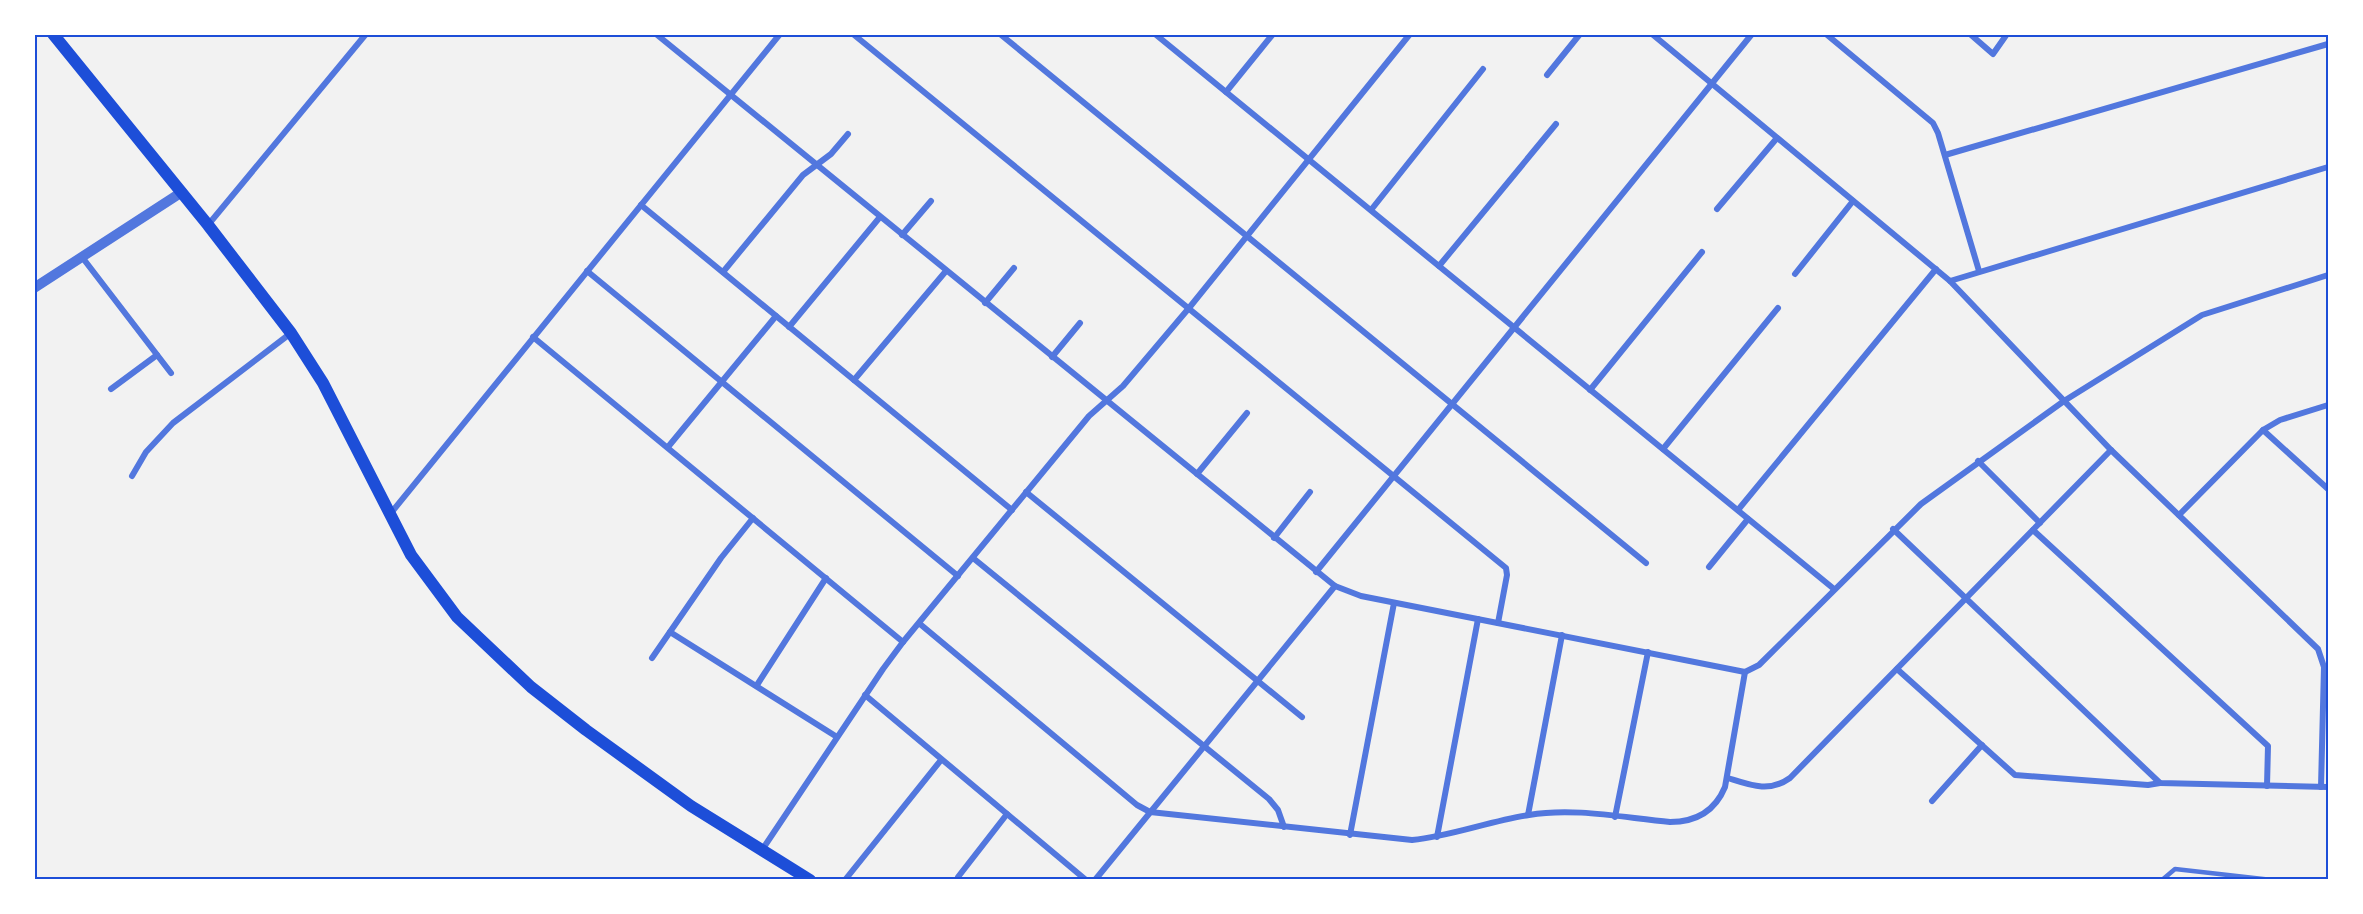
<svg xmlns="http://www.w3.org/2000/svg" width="2363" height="914" font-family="'PT Sans',sans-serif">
<rect width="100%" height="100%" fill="#f2f2f2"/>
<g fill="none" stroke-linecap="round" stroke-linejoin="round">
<path stroke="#5277de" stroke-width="4.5" d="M2162 880 2175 869 2272 880"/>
<g stroke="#5277de" stroke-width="6">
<path d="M656 34 1335 586 1361 596 1745 672 1759 665 1921 504 2064 401 2202 315 2328 275"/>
<path d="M853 34 1506 568 1507 575 1498 623"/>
<path d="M1000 34 1646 563"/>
<path d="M1155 34 1834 589"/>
<path d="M1652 34 1950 281 2111 450 2318 649 2324 667 2321 787"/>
<path d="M1826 34 1933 123 1938 133 1979 271"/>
<path d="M1970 34 1993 54 2007 34"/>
<path d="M1547 75 1580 34"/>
<path d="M1226 92 1273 34"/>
<path d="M1945 155 2328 44"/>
<path d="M641 205 1012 510"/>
<path d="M1717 209 1777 138"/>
<path d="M1371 210 1483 69"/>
<path d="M208 225 366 34"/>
<path d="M902 235 931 201"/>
<path d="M82 257 171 373"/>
<path d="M1439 266 1556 124"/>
<path d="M587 271 958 576"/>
<path d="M723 272 803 175 831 154 848 134"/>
<path d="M1795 274 1853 201"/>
<path d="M1950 281 2328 167"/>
<path d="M985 303 1014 268"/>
<path d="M789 327 880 217"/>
<path d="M533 337 903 642"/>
<path d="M1052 357 1080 323"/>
<path d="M854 380 946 271"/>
<path d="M111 389 157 355"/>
<path d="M1590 390 1702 252"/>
<path d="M2263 430 2328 489"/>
<path d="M668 447 776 316"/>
<path d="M1663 449 1778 308"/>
<path d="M1978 461 2040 523"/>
<path d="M1197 474 1247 413"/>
<path d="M132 476 146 452 173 423 291 333"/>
<path d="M1026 492 1302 717"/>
<path d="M1738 510 1936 269"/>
<path d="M391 513 780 34"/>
<path d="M2179 515 2263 430 2280 420 2328 405"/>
<path d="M1893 529 2160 783 2328 787"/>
<path d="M2033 530 2268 746 2267 786"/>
<path d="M1274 538 1310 492"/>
<path d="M973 558 1269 799 1278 810 1284 827"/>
<path d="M1709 567 1748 519"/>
<path d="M1316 572 1752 34"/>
<path d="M920 624 1137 805 1150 812 1412 840C1452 836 1489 821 1529 815 1574 807 1625 818 1670 822 1696 822 1715 811 1725 787L1745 672"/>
<path d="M670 632 837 737"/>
<path d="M652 658 721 558 753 518"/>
<path d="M1897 669 2015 775 2148 785 2160 783"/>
<path d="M757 685 826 578"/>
<path d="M865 695 1086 880"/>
<path d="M1728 778C1750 785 1769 793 1790 778L2111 450"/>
<path d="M1932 801 1982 745"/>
<path d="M1528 815 1562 635"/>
<path d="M1615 817 1648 652"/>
<path d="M1350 835 1394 603"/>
<path d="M1437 837 1478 619"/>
<path d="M762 850 883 669 903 642 1089 416 1123 386 1189 308 1410 34"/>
<path d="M958 877 1007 814"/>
<path d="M845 880 941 760"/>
<path d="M1095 880 1335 586"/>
</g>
<path stroke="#5277de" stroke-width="10" d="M34 288 182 192"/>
<path stroke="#1d4ed8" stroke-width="12" d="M53 34 208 225 291 333 323 383 411 555 457 617 531 687 586 730 691 806 810 880"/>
</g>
<rect width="2363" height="914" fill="none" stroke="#ffffff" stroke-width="72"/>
<rect x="36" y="36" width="2291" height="842" fill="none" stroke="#1d4ed8" stroke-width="2"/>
</svg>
